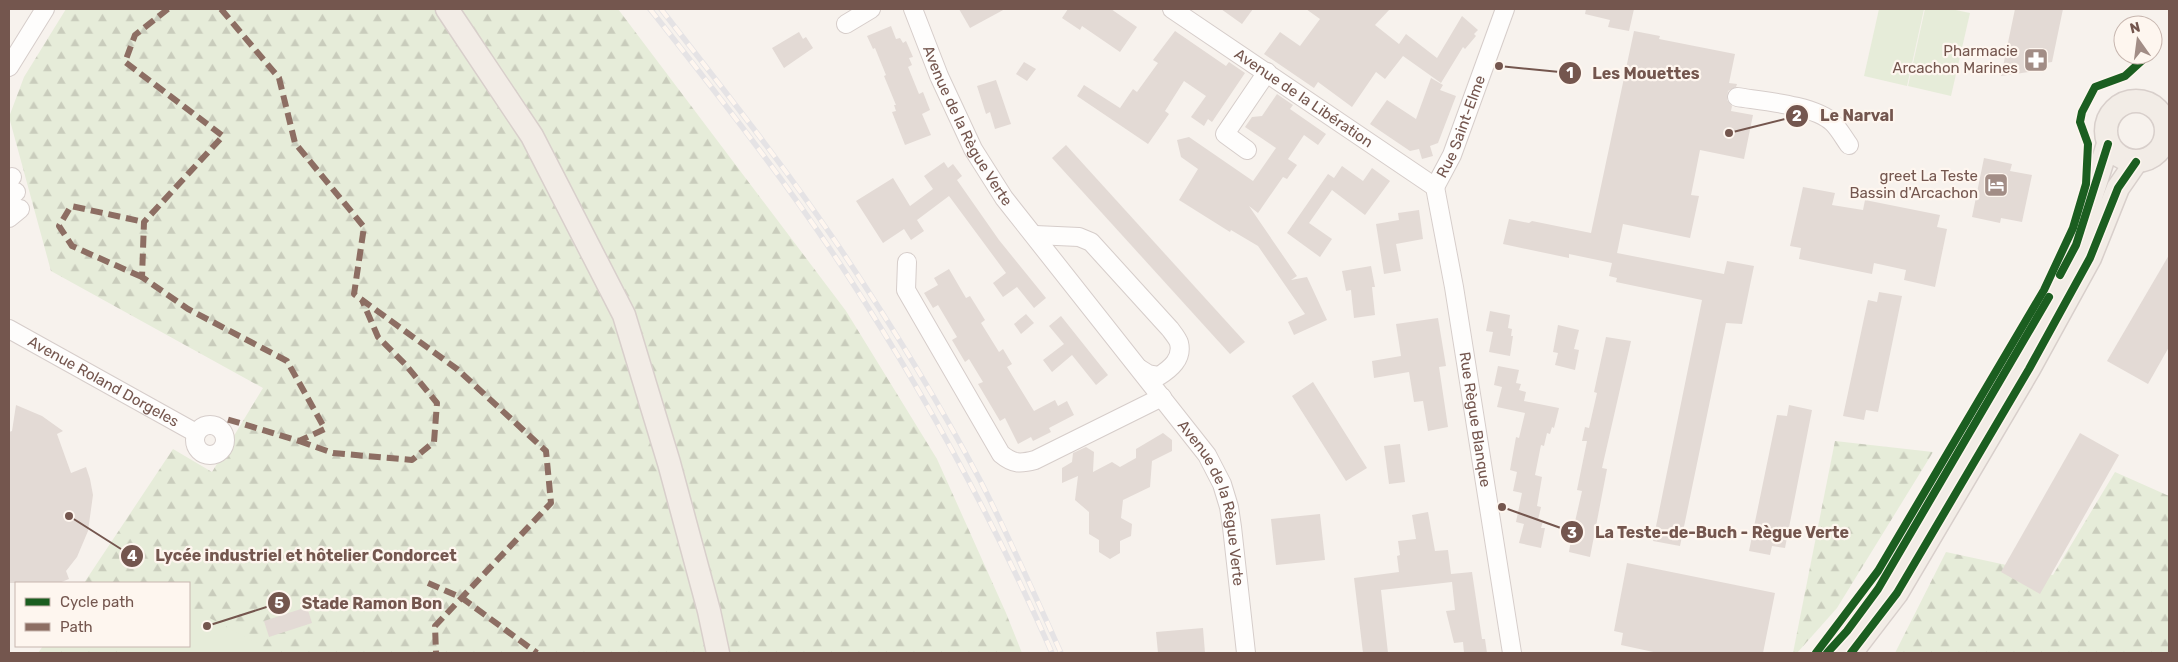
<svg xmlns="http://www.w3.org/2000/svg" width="2178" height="662" font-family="Rubik,sans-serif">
<defs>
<pattern id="forest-firs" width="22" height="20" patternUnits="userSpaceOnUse" patternTransform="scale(1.25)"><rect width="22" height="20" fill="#e6ecd9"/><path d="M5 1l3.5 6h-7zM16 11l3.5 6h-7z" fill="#c9ccbc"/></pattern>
</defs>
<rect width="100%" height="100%" fill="#f7f2ed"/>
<g fill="url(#forest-firs)">
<path d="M66 9H618L846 311 937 459 1006 613 1022 653H38L43 646H189V583H84L173 449 212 472 263 388 51 271 9 117 24 77Z"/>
<path d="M1835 441 1933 452 1837 608 1797 653H1793Z"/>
<path d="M2115 472 2169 496V653H1895L1946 552 2053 575Z"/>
</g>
<g fill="#e6ecd9">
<path d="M1879 9H1924L1907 86 1864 76Z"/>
<path d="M1925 9H1951L1970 13 1951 96 1908 86Z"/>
<path d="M189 607 275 653H133L137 646H189Z"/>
</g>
<g fill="#e3dad5">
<path d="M959 9H1005L970 28Z"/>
<path d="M1068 9H1111L1137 27 1120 52 1082 26 1080 30 1062 18Z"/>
<path d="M1221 9H1253L1242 24Z"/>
<path d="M1306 9H1390L1375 25 1399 44 1406 34 1437 58 1462 16 1478 30 1474 34 1476 36 1465 49 1463 47 1441 83 1403 56 1385 79 1376 72 1352 107 1318 82 1314 88 1264 54 1280 32 1300 46 1320 19Z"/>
<path d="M1586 9H1634L1629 31 1608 27 1610 20 1585 14Z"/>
<path d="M2015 9H2063L2052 62 2045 63 2043 70 2001 76Z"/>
<path d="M891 26 896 39 900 38 903 43 906 41 913 57 909 58 912 65 908 67 919 94 923 92 930 110 922 114 931 135 905 145 892 112 896 111 894 105H896L884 76 886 75 875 48 873 49 867 36Z"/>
<path d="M1175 31 1226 66 1229 62 1245 73 1212 122 1208 119 1204 126 1191 117 1206 96 1184 81 1165 111 1169 114 1148 144 1077 96 1084 85 1120 108 1133 89 1137 92 1158 63 1153 60Z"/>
<path d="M1634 31 1660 36 1659 39 1735 54 1729 83 1737 84 1736 87 1728 91 1727 100 1732 106 1731 111 1753 115 1744 159 1700 150 1691 195 1699 196 1690 238 1623 224 1617 253 1724 274 1727 261 1754 266 1742 324 1726 323 1680 546 1653 541 1702 300 1616 282 1617 278 1609 276 1612 263 1569 254V258L1503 244 1509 219 1529 223 1532 221 1591 233Z"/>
<path d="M799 32 803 39 806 37 813 48 784 68 772 48Z"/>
<path d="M1024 62 1036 69 1027 81 1016 74Z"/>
<path d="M1431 78 1443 85 1440 90 1456 96 1438 143 1430 146 1433 156 1422 159 1419 149 1410 151 1370 124 1387 100 1416 119Z"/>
<path d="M996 80 1011 124 995 129 990 112 986 114 977 86Z"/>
<path d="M1277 94 1293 105 1290 109 1326 134 1318 145 1304 135 1288 159 1297 165 1287 179 1283 177 1258 213 1249 206 1297 276 1291 280 1307 277 1327 320 1294 335 1288 322 1305 314 1258 246 1231 230 1230 232 1179 200 1198 169 1181 157 1177 140 1189 137 1253 181 1276 148 1245 127 1252 117 1262 116Z"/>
<path d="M1066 145 1245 342 1230 354 1052 158Z"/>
<path d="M1984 158 2012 164 2010 171 2032 175 2022 222 2001 218 2000 223 1972 217Z"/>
<path d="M944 162 948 168 953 164 962 176 957 180 999 240 1046 298 1034 308 1017 287 1003 297 993 283 1006 273 949 196 917 220 924 231 911 240 904 229 883 243 856 201 893 178 910 206 933 189 924 176Z"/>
<path d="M1342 166 1363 181 1372 168 1390 181 1365 215 1332 190 1309 223 1332 239 1320 257 1287 233 1328 174 1334 178Z"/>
<path d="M1803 187 1835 193 1832 205 1863 210 1865 200 1940 215 1937 227 1947 229 1935 287 1904 280 1906 270 1874 263 1872 274 1799 259 1801 248 1790 246Z"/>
<path d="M1419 210 1423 239 1396 244 1401 271 1384 274 1376 224 1399 220 1398 213Z"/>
<path d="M2169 255V347L2148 384 2107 361Z"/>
<path d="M1371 266 1375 287H1372L1375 315 1354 318 1351 290 1346 291 1342 271Z"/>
<path d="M949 269 966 298 970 296 985 320 981 323 999 352 1003 349 1012 364 1007 367 1034 411 1055 400 1058 406 1067 401 1074 415 1049 428 1051 432 1033 441 1031 437 1018 444 1005 418 1000 421 978 384 983 382 969 359 965 362 952 340 957 337 938 305 933 308 924 293 938 285 934 278Z"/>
<path d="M1879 292 1902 296 1878 412 1866 410 1864 420 1843 416 1868 300 1877 302Z"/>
<path d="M1490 311 1510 315 1508 328 1512 329 1511 336H1513L1510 356 1489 352 1493 332 1486 331Z"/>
<path d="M1026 314 1034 323 1021 334 1014 324Z"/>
<path d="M1061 316 1108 375 1096 385 1072 355 1052 372 1043 360 1064 344 1049 326Z"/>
<path d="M1438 318 1446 366 1439 367 1448 427 1428 431 1423 401 1414 402 1409 372 1374 378 1372 361 1401 356 1396 324Z"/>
<path d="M1558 325 1579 330 1574 349 1579 350 1575 370 1555 365 1558 353 1553 352Z"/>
<path d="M1606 337 1631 341 1602 468 1607 469 1590 557 1569 552 1571 539 1567 538 1570 525 1574 526 1582 491 1577 490 1587 441H1582L1585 427 1589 428 1597 393 1594 392Z"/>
<path d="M1498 366 1519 370 1516 383 1521 384 1519 390 1526 392 1524 401 1559 408 1554 428 1552 427 1550 434 1547 433 1544 446 1541 445 1535 475 1542 477 1537 506 1541 507 1538 520 1543 521 1541 528H1545L1541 548 1519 543 1524 524 1516 522 1522 493 1513 491 1517 472 1510 470 1516 437 1519 438 1525 413 1497 407 1502 387 1494 385Z"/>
<path d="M1313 382 1367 468 1346 481 1292 396Z"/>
<path d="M16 405 42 416 63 431 57 434 71 473 86 467 90 479 93 495 88 531 77 557 66 571 69 579 59 583H9V432L12 431Z"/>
<path d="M1789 405 1812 410 1785 548 1772 546 1770 555 1749 551 1777 415 1787 416Z"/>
<path d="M1163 433 1172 440V451L1152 461 1150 487 1123 500 1121 518 1132 524 1131 536 1120 541V553L1110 559 1099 552V540L1089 534V512L1075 500 1078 476 1062 483V468L1072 462 1073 453 1086 447 1094 452 1093 472 1112 462 1120 467 1136 458V449Z"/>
<path d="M2080 433 2119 455 2040 594 2001 572Z"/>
<path d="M1400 444 1405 482 1389 484 1384 446Z"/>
<path d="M1428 512 1435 551 1448 550 1451 574 1472 572 1482 639H1485L1487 653H1464L1463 642 1454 643 1446 611 1455 610 1452 582 1381 590 1388 653H1363L1354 578 1399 572 1397 556 1400 555 1398 541 1416 539 1412 515Z"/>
<path d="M1320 514 1325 560 1276 565 1271 519Z"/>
<path d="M1627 563 1775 593 1763 653H1658L1621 645 1623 633 1614 631Z"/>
<path d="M307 607 312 623 269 637 264 621Z"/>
<path d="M1203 628 1205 653H1158L1156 632Z"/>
</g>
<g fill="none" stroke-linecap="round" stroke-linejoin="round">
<defs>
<g id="minor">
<path id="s1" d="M913 9 939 76 973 149 1004 198 1207 455 1222 484 1229 507 1232 527 1246 653"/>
<path id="s2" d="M1172 9 1435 187"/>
<path d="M846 24 871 9"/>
<path d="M9 67 45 9"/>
<path d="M1737 97C1762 101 1815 105 1833 123 1839 129 1844 138 1849 145"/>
<path d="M1247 150 1225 134 1267 72"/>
<path d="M9 180 12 177"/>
<path id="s3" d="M1435 187 1454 287 1512 653"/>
<path id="s4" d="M1435 187 1452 155 1505 9"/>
<path d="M9 198 16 192"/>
<path d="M9 218 20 209"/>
<path d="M1035 235 1079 237 1091 242 1170 329C1173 333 1178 339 1179 343 1183 359 1170 369 1159 376L1148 374 1140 369"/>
<path d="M907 262 906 290 1001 454C1013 464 1020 464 1035 460L1162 397"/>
<path id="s5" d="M9 329 196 433"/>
<circle cx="210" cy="440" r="15"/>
</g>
<g id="major">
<path d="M447 9 532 136 624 315 669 463 709 611 718 653"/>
<circle cx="2136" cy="131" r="30"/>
<path d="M1827 653 1847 631 1878 589 2035 322 2076 245 2108 144"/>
<path d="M1851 653 1897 593 2029 369 2090 258 2118 188 2136 162"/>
</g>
</defs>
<use href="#minor" stroke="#d6cdca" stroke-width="20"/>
<use href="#major" stroke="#d8cfcb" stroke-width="25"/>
<use href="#minor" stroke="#fefdfc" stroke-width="18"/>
<use href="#major" stroke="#f2ece6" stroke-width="22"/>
<defs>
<g id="rail">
<path d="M650 9C718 95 786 181 846 273 925 394 994 521 1052 653"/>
<path d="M661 9C719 84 779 159 833 238 886 316 936 397 980 480 1009 537 1035 595 1061 653"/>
</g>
</defs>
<use href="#rail" stroke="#e5e3e5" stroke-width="5.5"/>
<use href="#rail" stroke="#fef6ef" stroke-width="4" stroke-dasharray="11" stroke-linecap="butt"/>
<g stroke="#8d6e63" stroke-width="6" stroke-dasharray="12 6" stroke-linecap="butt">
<path d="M168 9 135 35 125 62 223 136 144 222 142 277 188 309 287 361 325 429 299 441 223 418"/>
<path d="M221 9 279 78 295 143 364 227 354 294 457 369 546 451 551 503 435 626 436 653"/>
<path d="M142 277 72 246 59 226 71 206 144 222"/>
<path d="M299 441 333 453 412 460 434 442 437 403 405 364 378 337 362 300"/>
<path d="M428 583 462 598 537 653"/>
</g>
<defs>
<g id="cycleway">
<path d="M2060 275 2076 245 2108 144"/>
<path d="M1816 653 1878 571 2044 290 2073 228 2086 184 2088 144 2080 122 2082 112 2095 87 2125 76 2148 55"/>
<path d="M1827 653 1847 631 1878 589 2049 297"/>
<path d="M1851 653 1897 593 2029 369 2090 258 2118 188 2136 162"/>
</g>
</defs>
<use href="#cycleway" stroke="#fef6ef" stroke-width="11"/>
<use href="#cycleway" stroke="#1b5e20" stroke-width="8"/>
</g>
<defs>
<symbol id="pharmacy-square" viewBox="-11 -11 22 22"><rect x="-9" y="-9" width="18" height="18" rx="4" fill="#a28d86" stroke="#fef6ef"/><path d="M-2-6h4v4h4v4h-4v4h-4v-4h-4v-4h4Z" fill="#fff"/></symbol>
<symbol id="hotel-square" viewBox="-11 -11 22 22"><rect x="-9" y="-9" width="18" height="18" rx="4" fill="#a28d86" stroke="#fef6ef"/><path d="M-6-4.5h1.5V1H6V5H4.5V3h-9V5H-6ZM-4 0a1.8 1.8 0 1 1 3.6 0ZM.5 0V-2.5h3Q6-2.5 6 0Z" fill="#fff"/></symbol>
</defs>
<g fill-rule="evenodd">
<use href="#pharmacy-square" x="2022" y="46" width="28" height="28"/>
<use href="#hotel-square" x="1982" y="171" width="28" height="28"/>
</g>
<g text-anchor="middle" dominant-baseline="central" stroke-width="4.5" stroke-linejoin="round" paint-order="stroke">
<g font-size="15" fill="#74564e" stroke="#fef6ef" text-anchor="end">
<text x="2018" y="51">Pharmacie<tspan x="2018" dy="17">Arcachon Marines</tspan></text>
<text x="1978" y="176">greet La Teste<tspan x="1978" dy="17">Bassin d'Arcachon</tspan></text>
</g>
<g font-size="15" fill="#74564e" stroke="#fef6ef">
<text stroke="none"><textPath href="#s2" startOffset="159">Avenue de la Libération</textPath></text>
<text stroke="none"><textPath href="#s1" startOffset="129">Avenue de la Règue Verte</textPath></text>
<text stroke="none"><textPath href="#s4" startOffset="66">Rue Saint-Elme</textPath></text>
<text stroke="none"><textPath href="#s5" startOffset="108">Avenue Roland Dorgeles</textPath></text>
<text stroke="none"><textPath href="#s3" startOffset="236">Rue Règue Blanque</textPath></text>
<text stroke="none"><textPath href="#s1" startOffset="585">Avenue de la Règue Verte</textPath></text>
</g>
</g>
<path fill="none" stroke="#74564e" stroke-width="2" d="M1499 66L1570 73M1729 133L1797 116M1502 507L1572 532M69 516L132 556M207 626L279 603"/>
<g fill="#74564e" stroke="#fef6ef" stroke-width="2">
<circle cx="1499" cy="66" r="5"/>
<circle cx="1729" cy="133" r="5"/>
<circle cx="1502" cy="507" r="5"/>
<circle cx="69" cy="516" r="5"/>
<circle cx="207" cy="626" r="5"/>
<circle cx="1570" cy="73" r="12"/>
<circle cx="1797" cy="116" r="12"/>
<circle cx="1572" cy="532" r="12"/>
<circle cx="132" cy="556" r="12"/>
<circle cx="279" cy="603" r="12"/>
</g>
<g font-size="15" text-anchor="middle" font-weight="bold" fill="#fff">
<text x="1570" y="78">1</text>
<text x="1797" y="121">2</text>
<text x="1572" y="538">3</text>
<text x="132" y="561">4</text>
<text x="279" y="608">5</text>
</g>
<g font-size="16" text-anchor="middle" font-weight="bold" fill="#74564e" stroke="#fef6ef" stroke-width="4.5" stroke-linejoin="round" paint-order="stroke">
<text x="1646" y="79">Les Mouettes</text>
<text x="1857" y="121">Le Narval</text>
<text x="1722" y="538">La Teste-de-Buch - Règue Verte</text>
<text x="306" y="561">Lycée industriel et hôtelier Condorcet</text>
<text x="372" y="609">Stade Ramon Bon</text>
</g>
<rect width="2178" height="662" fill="none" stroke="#74564e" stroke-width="20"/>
<rect x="15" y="582" width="175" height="65" fill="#fef6ef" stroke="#c7b6af"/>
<rect x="25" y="598" width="25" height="8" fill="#1b5e20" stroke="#c7b6af"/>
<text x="60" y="607" font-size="15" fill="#74564e">Cycle path</text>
<rect x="25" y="623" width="25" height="8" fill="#8d6e63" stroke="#c7b6af"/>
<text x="60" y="632" font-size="15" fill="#74564e">Path</text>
<g transform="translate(2138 40) rotate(346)"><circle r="24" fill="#fef6ef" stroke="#c7b6af"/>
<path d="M0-4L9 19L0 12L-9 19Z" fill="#a28d86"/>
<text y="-8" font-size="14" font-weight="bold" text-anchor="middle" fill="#74564e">N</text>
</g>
</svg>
